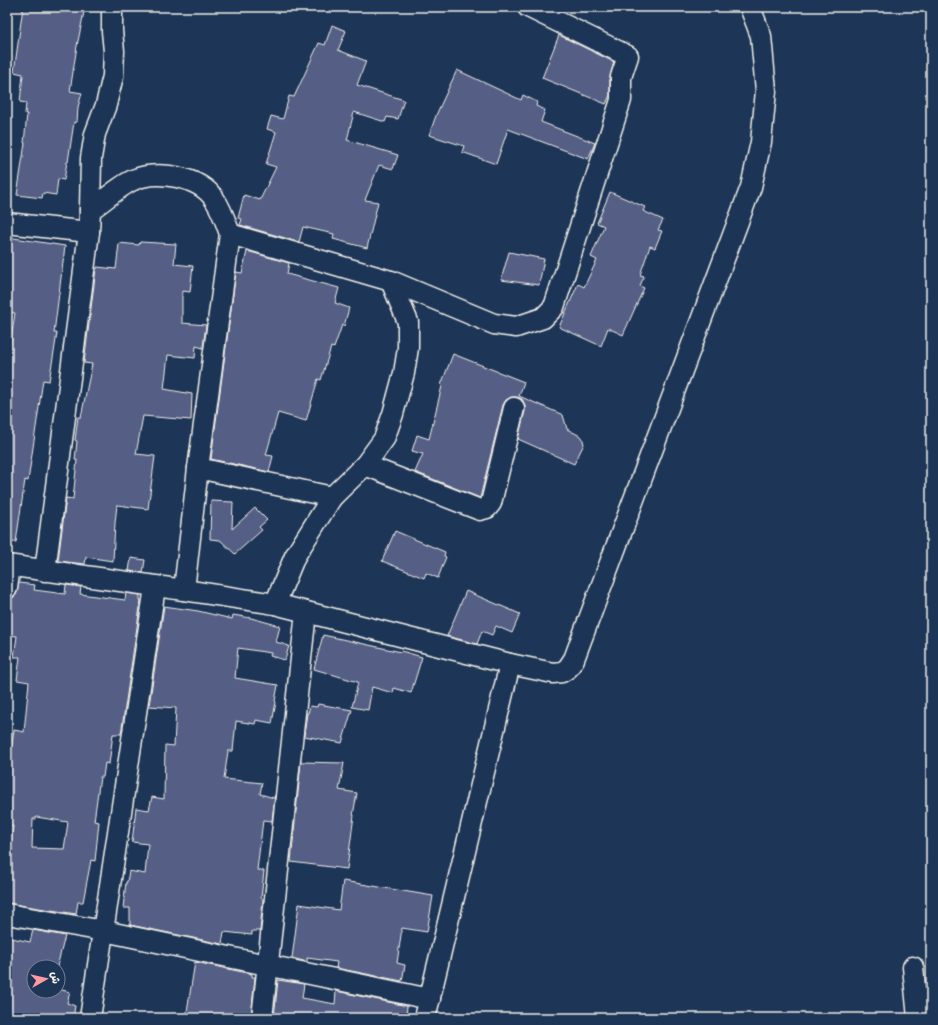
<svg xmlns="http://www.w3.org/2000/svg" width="938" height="1025" font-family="Dekko,'Playpen Sans Arabic',sans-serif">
<rect width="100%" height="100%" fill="#1d3557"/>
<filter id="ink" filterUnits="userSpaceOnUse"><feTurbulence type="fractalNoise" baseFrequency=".025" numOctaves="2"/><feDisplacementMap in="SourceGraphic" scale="8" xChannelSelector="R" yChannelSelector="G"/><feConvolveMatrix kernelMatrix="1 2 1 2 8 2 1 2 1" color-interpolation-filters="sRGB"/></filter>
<g filter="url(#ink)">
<g fill="#545f86" stroke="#f4f1e8" fill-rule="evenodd">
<path d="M23 7H85L77 46 70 91 82 93 78 107 77 122H74L68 162H67L64 180 58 179 56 195 43 193 42 198 17 195 25 143H24L27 114H25L26 103 20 102 23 74 14 72Z"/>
<path d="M332 25 346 31 338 50 366 61 357 85 404 100 398 119 387 117 385 122 354 112 347 140 398 155 393 169 379 165 365 200 378 202 367 248 333 239 334 234 303 227 299 242 240 225 242 219 238 218 244 195 260 200 276 167 266 164 276 132 267 129 271 116 283 119 289 96 294 97 319 43 325 45Z"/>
<path d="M559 35 614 62 610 77V95L606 104 542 78Z"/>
<path d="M457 70 521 100 523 95 537 102 536 106 545 110 541 122 595 143 588 159 508 129 496 164 462 152 464 146 429 135 437 113Z"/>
<path d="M610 192 645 207 643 211 663 220 658 230 662 231 655 248 650 246 640 275 644 276 640 286 644 288 623 335 608 328 601 346 559 327 578 284 584 287 597 260 591 257 604 226 597 223Z"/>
<path d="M7 237 65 246 54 333H57L54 352 49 381 43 380 28 481 25 480 16 542H7V444L11 417 7 416V346H10L15 313 7 312Z"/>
<path d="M140 242 176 244 174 264 193 266 190 292 182 291V323L206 325 203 348 196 346 195 358 168 355 164 389 192 394 191 420 143 416 136 454 155 456 148 509 117 505 115 523 113 561 86 557 85 564 58 561 66 498 73 499 77 460H75L77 441 75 440 78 417H81L92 364 84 363 96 269H97V267L116 269 119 243 139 245Z"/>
<path d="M247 251 289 263 287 274 339 288 335 303 349 308 344 326 342 325 334 348 331 347 321 380 318 379 306 421 278 413 266 455 273 456 269 472 211 459 236 272 242 273Z"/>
<path d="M509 252 544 259 539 285 501 280Z"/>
<path d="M453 354 524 382 519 396 563 415 567 429 582 437 584 444 574 464 518 439 525 411V405L522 399 517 397H511L506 400 503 405 480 498 415 472 423 454 412 451 417 435 429 439 442 386 441 385Z"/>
<path d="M211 501 233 502 232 529 255 508 267 520 259 527 262 530 235 554 220 540 210 539Z"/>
<path d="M395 531 445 552 444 556 446 557 438 578 426 573 424 578 382 561Z"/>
<path d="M131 558 145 560 143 573 129 571Z"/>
<path d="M19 583 35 585 34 590 65 594 66 585 81 587 80 594 125 600 126 593 140 595V600H141L121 734H113L109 764 105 763 103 777H100L94 821 99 822 95 861 91 860 83 902H78L76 914 7 903V874L13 826 7 825V771H8L14 730 24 732 29 682 17 680 20 657H14L17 636 7 635V599L12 598 16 595ZM36 817 68 822 64 849 32 848 33 819H36Z"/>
<path d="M466 591 520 614 512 633 496 626 492 635 482 631 477 644 447 636Z"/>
<path d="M164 606 198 611 232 619 233 615 251 618 280 626 276 642 289 646 285 660 270 656 271 653 238 648 235 678 278 685 275 701 276 702 272 723 256 720 255 724 236 721 233 751H228L224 779 262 783 260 794 274 798 275 795 272 821 263 820 257 870 264 871 261 898 263 899 260 931H252V935L224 932 222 944 130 925V908H123L126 882H127L129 871 145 874 148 844 132 842 136 808 149 810 152 797 164 799 165 745 174 746 176 708 149 706Z"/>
<path d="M323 635 401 652V651L422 657 411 693 394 688 393 693 372 687 368 710 352 707 358 682 314 669Z"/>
<path d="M318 704 352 710 342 743 304 736 307 713H308L310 706 317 707Z"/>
<path d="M301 762 344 763 339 790 357 793 353 815H354L347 869 291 862Z"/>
<path d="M343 881 433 896 427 932 402 928 397 963 405 965 402 981 336 968 337 962 307 958V962L292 958 299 904 339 910Z"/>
<path d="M33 930 65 936 57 967H34V991H58V989L70 992 67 1003 75 1006 73 1018H7V937L30 942Z"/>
<path d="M195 962 252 974V977H255L251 1018H186Z"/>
<path d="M278 980 304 984 302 998 335 1004 336 991 407 1006 406 1018H274Z"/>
</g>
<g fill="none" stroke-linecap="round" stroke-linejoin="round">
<defs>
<g id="street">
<path d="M90 210C102 202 119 187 131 181 155 169 200 176 215 200 222 210 226 223 230 234L391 281 494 324 516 327 543 318 554 307 621 100V77L628 56 528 7"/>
<path d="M7 223 89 232"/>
<path d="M365 465 480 510 487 508 491 503 514 408"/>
<path d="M198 468 332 497"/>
<path d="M7 565 184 590 275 604 510 664 553 673 562 672 568 668 574 659 751 187 761 142 766 91 761 36 750 7"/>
<path d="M45 571 89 232 90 210 91 158 95 134 106 105 113 76 114 51 112 31V7"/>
<path d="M7 588 10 566"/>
<path d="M184 590 198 468 230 234"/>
<path d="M275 604 295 556 332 497 365 465 384 439 393 414 404 373 408 348V322L391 281"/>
<path d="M7 914 104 931 430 999"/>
<path d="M913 967 918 1018"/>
<path d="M90 1018 155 587"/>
<path d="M262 1018 306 612"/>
<path d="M425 1018 510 664"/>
</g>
</defs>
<use href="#street" stroke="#f4f1e8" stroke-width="23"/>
<use href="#street" stroke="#1d3557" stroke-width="20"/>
</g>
</g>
<rect width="938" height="1025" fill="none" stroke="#1d3557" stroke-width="24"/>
<rect x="12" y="12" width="914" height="1001" fill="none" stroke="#f4f1e8" stroke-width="1.5" filter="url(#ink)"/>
<g transform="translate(46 979) rotate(82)"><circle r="19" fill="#1d3557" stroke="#738091"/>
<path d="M0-3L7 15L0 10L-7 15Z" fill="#ff9aa2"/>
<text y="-6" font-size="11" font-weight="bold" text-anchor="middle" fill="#f4f1e8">ش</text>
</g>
</svg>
